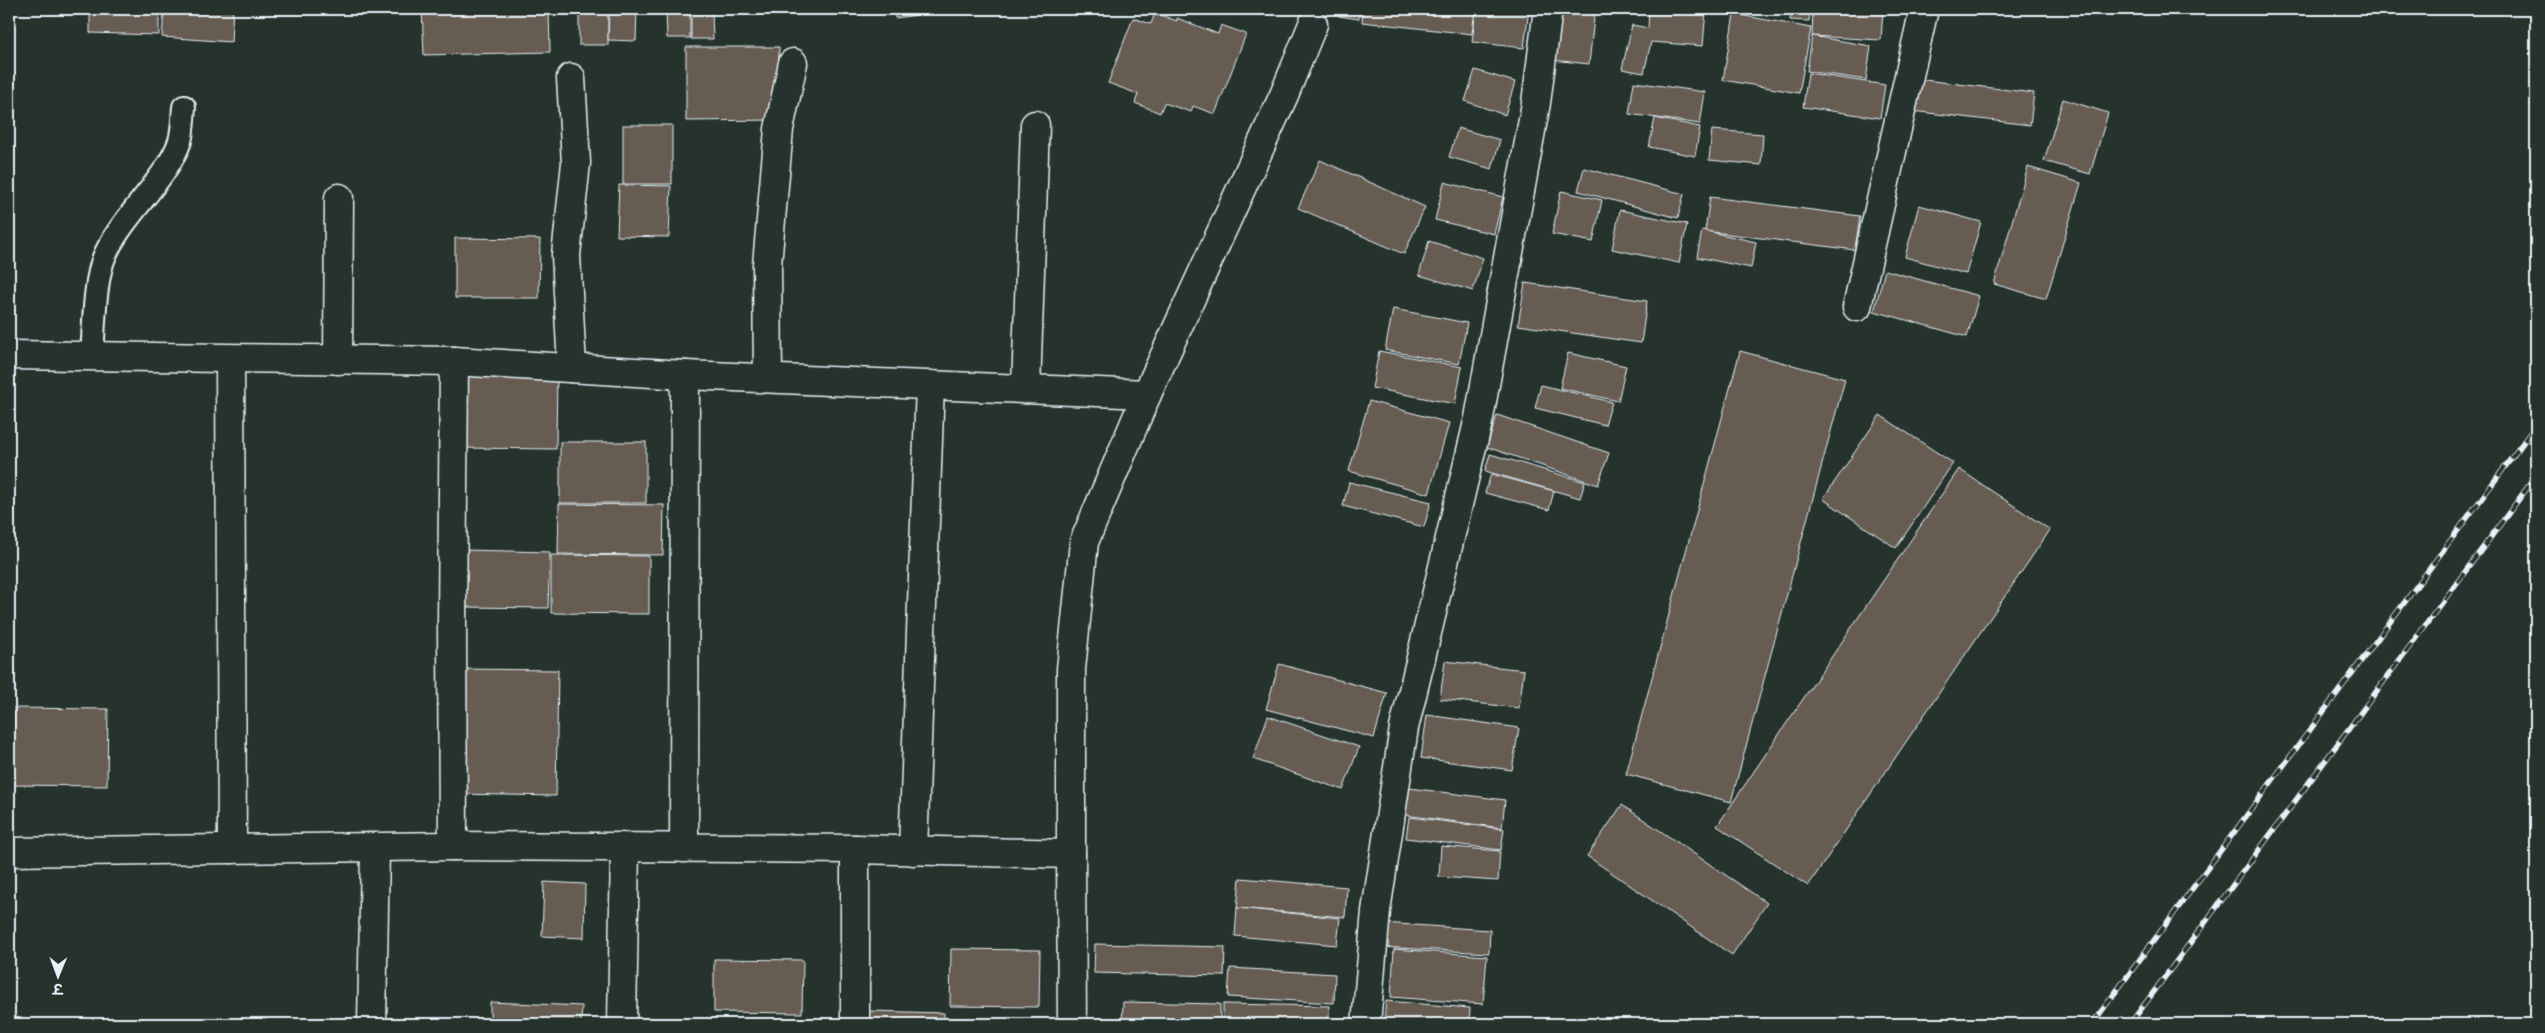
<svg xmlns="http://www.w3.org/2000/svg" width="2545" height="1033" font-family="Pangolin,'Playpen Sans Deva',sans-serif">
<rect width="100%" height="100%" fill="#26332d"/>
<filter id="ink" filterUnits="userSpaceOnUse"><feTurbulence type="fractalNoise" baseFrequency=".02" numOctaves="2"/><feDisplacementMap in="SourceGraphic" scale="10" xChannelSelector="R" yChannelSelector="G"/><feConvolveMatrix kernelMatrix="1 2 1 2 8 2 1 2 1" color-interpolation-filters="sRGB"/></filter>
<g filter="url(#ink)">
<g fill="#665b51" stroke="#e8f1f8">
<path d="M90 9H159V35L90 33Z"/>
<path d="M164 9H233L231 42 162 37Z"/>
<path d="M422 9H549L550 52 424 55Z"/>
<rect x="579" y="9" width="29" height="36"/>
<path d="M609 9H637L636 41 608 40Z"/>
<path d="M666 9H690V38H667Z"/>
<path d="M792 9H852L853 13 792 14Z"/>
<path d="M894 9H961L895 18Z"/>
<path d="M1302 9H1336V14Z"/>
<path d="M1340 9H1360L1359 19 1339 16Z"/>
<path d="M1363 9H1475L1472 34 1362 22Z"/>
<path d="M1476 9H1529L1524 48 1472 42Z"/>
<path d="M1557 9H1595L1589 64 1552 60Z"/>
<path d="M1649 9H1706L1703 46 1651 42 1644 73 1622 69 1632 25 1648 28Z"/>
<path d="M1792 9H1810L1809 21 1790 20Z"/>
<path d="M1813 9H1883L1881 40 1812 36Z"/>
<path d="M691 12H712L713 39H691Z"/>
<path d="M1155 13 1177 21V18L1218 34 1221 25 1246 34 1215 114 1193 106 1191 112 1164 103 1160 113 1135 103 1138 94 1108 83 1133 18 1151 24Z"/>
<path d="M1734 14 1811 28 1799 93 1723 80Z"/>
<path d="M1812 36 1871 46 1866 80 1807 71Z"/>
<path d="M686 47H779V120L686 121Z"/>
<path d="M1475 70 1515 82 1505 115 1465 101Z"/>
<path d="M1808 73 1885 85 1880 118 1803 107Z"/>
<path d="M1916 79 2034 93 2030 125 1912 111Z"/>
<path d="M1634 82 1705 92 1700 124 1629 114Z"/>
<path d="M2063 99 2108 113 2090 174 2044 161Z"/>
<path d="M1655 118 1700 127 1695 156 1649 147Z"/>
<rect x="623" y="125" width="49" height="59"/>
<path d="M1458 128 1500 140 1492 169 1449 157Z"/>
<path d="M1712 130 1763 134 1761 165 1709 160Z"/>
<path d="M1320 160 1425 207 1404 254 1298 208Z"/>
<path d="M2028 167 2081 183 2046 299 1994 284Z"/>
<path d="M1584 168 1684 194 1678 218 1578 191Z"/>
<path d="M1444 182 1503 197 1494 234 1435 220Z"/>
<path d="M619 185 671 186 669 237 617 236Z"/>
<path d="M1561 191 1602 200 1593 242 1552 234Z"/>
<path d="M1710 197 1860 216 1855 250 1705 231Z"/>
<path d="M1919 205 1981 222 1966 274 1905 257Z"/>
<path d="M1620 210 1687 224 1679 263 1612 249Z"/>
<path d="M1702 230 1756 242 1751 268 1697 257Z"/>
<path d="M455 238 540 239 539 298H455Z"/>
<path d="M1429 241 1483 258 1473 291 1419 275Z"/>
<path d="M1885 270 1979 296 1967 337 1874 311Z"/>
<path d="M1525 283 1647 301 1641 343 1518 325Z"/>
<path d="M1393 309 1467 323 1459 364 1385 350Z"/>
<path d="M1379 351 1462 367 1455 404 1372 388Z"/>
<path d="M1740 351 1845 379 1731 802 1626 774Z"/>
<path d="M1568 353 1626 366 1618 401 1560 388Z"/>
<path d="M461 368 557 370 556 449 460 448Z"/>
<path d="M1541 385 1612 402 1605 425 1535 408Z"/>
<path d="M1369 401 1449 423 1429 494 1349 471Z"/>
<path d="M1497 415 1609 453 1598 485 1487 447Z"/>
<path d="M1880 415 1953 463 1896 548 1823 499Z"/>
<rect x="560" y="442" width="86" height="61"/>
<path d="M1490 454 1585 482 1580 498 1485 471Z"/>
<path d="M1959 469 2050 530 1808 886 1717 826Z"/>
<path d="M1491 474 1554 491 1549 510 1485 493Z"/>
<path d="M1349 482 1431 502 1424 527 1343 506Z"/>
<path d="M559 504 664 505 663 555 558 554Z"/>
<path d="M464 550 550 552 548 608 463 607Z"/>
<path d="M551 555 649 556V614L551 613Z"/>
<path d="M1445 661 1524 670 1519 708 1440 699Z"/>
<path d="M1279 664 1387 693 1374 738 1266 709Z"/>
<path d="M458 669 558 670 556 796 457 794Z"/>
<path d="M9 708 108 709 107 786 9 785Z"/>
<path d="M1427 715 1519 728 1512 770 1421 758Z"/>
<path d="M1268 716 1359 747 1343 790 1253 759Z"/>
<path d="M1409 788 1505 800 1502 828 1405 815Z"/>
<path d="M1622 805 1767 903 1732 955 1587 856Z"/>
<path d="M1409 817 1504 829 1501 850 1406 838Z"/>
<path d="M1441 846 1500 851 1498 881 1439 877Z"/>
<path d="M1240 878 1347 887 1345 917 1237 908Z"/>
<path d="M544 882 585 884 584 938 542 936Z"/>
<path d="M1237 908 1340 918 1337 945 1235 936Z"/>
<path d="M1382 923 1490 930 1489 953 1380 947Z"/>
<path d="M1095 944 1225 947 1224 976 1094 973Z"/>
<path d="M951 949 1040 950 1039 1007 950 1006Z"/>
<path d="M1394 949 1487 956 1483 1004 1391 997Z"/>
<path d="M714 959 803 960 802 1013 714 1012Z"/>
<path d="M1230 968 1335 974 1334 1003 1228 997Z"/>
<path d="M1386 1001 1470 1008 1469 1024 1384 1022Z"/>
<path d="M490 1002 582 1006 581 1024H490Z"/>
<path d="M1123 1002 1220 1004V1024H1122Z"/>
<path d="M1223 1004 1329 1006V1024H1223Z"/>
<path d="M868 1011 944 1013V1024H868Z"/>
</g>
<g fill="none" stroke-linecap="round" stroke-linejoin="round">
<defs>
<path id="service" d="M92 357C94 329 94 280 105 255 123 215 167 179 180 141 183 130 183 117 184 107"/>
<g id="minor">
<path d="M571 78 576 163 566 255 572 368"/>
<path d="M1857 307 1924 9"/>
<path d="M9 355 454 361 685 375 1147 394"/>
<path d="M230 359 232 849"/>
<path d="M338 360 339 198"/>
<path d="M768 378 767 265 779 129 793 63"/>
<path d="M1026 389 1035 125"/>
<path d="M453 846 452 625 454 361"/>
<path d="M684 848 685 375"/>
<path d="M855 849V1024"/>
<path d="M913 851 930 385"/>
<path d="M9 852 453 846 855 849 1071 854V669L1084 542 1147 394 1284 95 1313 24"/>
<path d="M1071 854 1072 1024"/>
<path d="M372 1024 375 848"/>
<path d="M622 1024 625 848"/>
<path d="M1366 1024 1376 911 1404 728 1479 418 1536 103 1548 9"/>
</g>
</defs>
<use href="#service" stroke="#e8f1f8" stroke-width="26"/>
<use href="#minor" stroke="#e8f1f8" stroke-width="31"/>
<use href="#service" stroke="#26332d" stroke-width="22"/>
<use href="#minor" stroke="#26332d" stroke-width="28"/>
<defs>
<g id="rail">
<path d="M2092 1024 2536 425"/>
<path d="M2130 1024 2536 476"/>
</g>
</defs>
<use href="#rail" stroke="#e8f1f8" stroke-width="5.5"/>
<use href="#rail" stroke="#26332d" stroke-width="4" stroke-dasharray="11" stroke-linecap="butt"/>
</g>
</g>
<rect width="2545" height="1033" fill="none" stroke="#26332d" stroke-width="30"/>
<rect x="15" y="15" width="2515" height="1003" fill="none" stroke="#e8f1f8" stroke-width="2" filter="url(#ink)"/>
<g transform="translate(58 976) rotate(181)" stroke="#26332d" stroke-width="4" paint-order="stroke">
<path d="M0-4L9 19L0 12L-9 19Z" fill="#e8f1f8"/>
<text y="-8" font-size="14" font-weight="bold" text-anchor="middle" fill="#e8f1f8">उ</text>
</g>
</svg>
